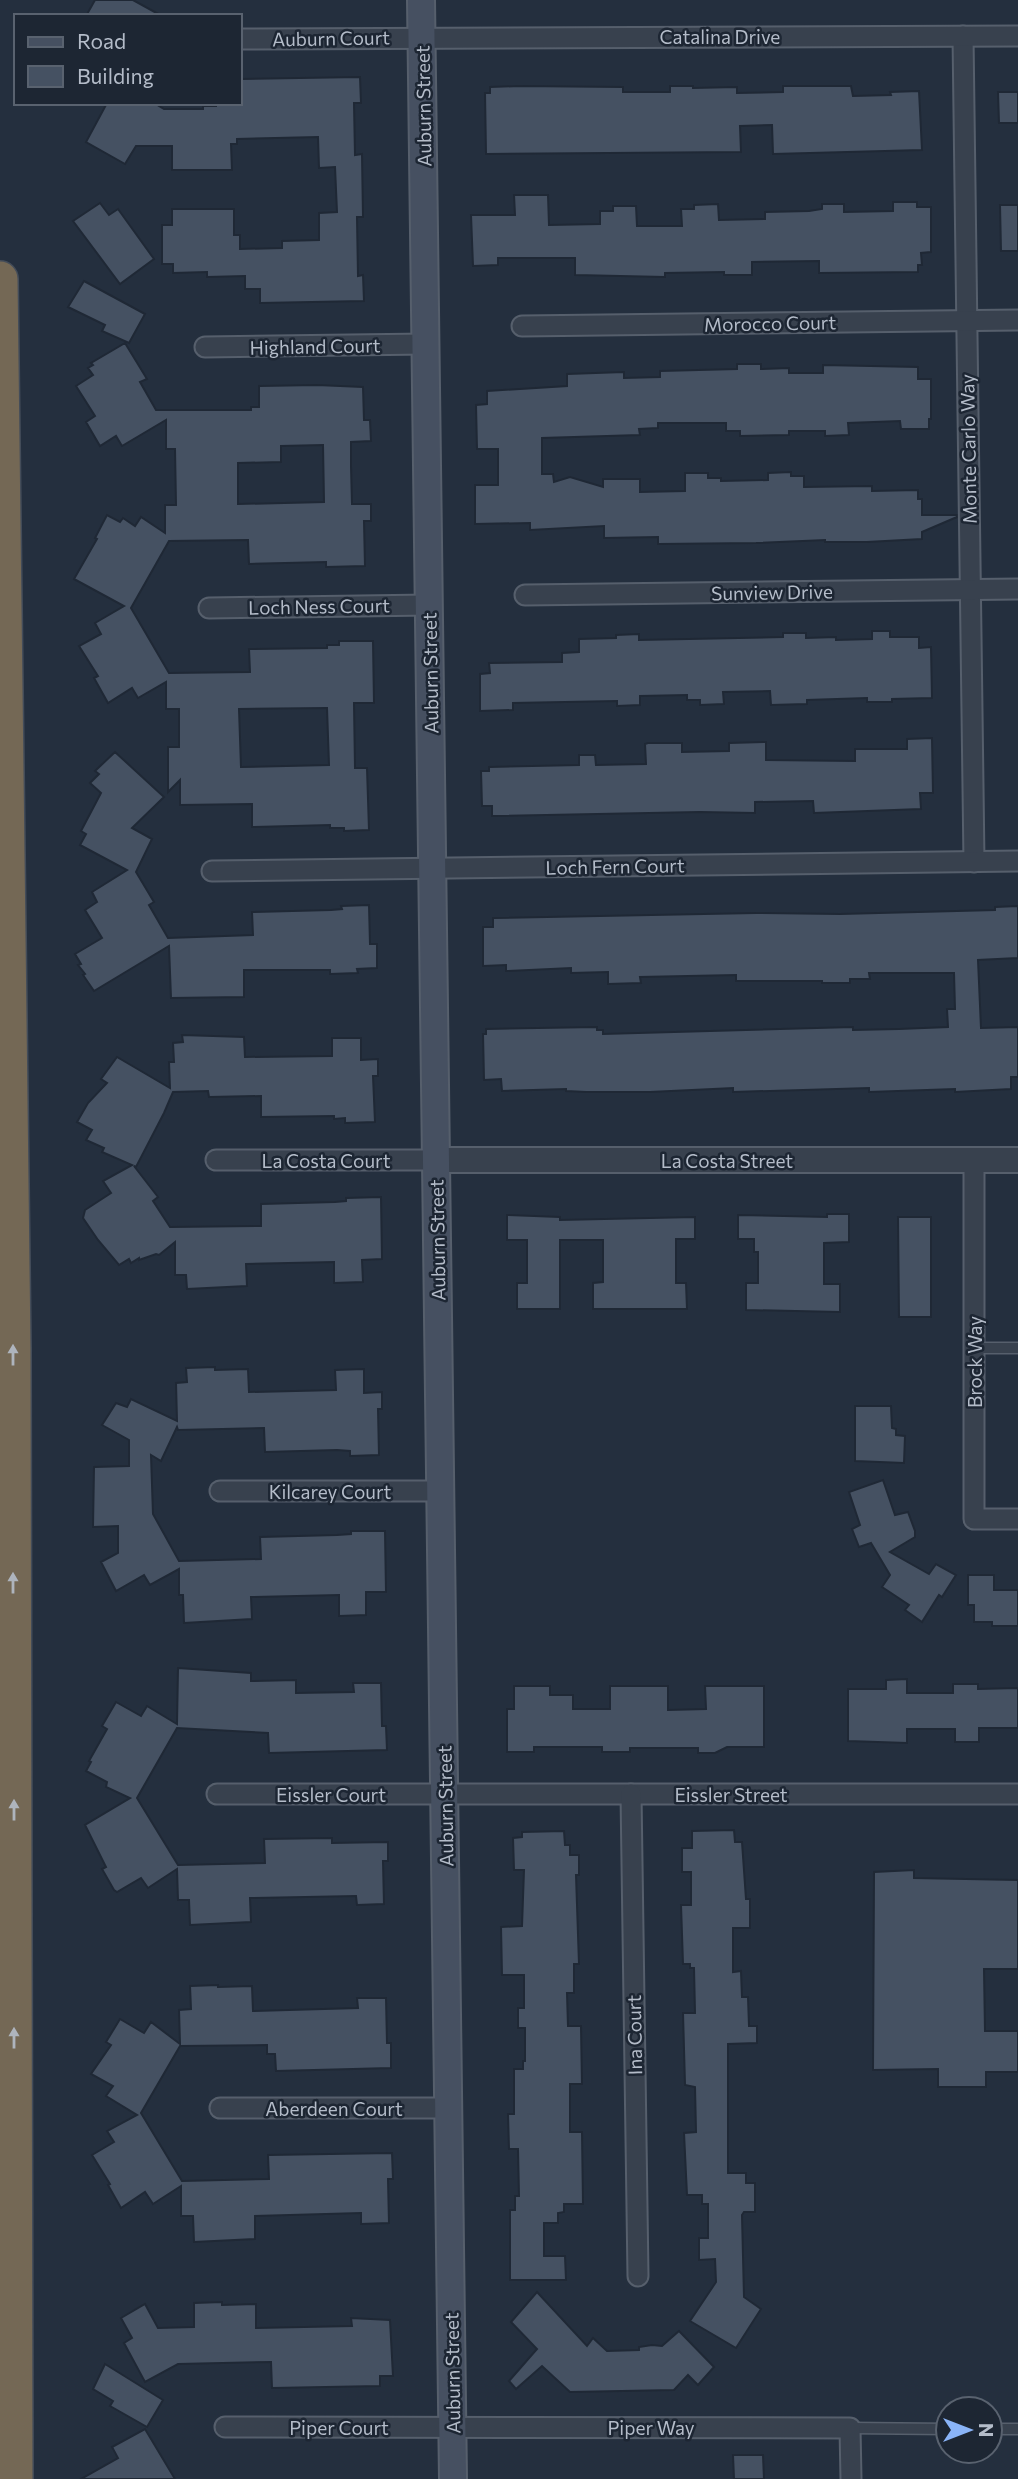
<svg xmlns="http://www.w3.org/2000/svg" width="1018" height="2479" font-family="Commissioner,sans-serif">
<rect width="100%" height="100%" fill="#242f3e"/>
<g fill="#455162" stroke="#1f2835" stroke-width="2" fill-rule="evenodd">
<path d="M95 0H133L162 16H86Z"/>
<path d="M360 77 361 103H354L355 155 362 154 363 217H357L358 276 363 275 364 301 260 303V289H245V276L207 277V272L173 273V264H162V225H172V209H234V235H240V249L282 248V241L319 240V213L337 212 335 167 319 168 318 137 237 139V144H231L232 170H172V146H136L125 164 86 142 107 103H154L164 109H203V106H216V103H242L241 79Z"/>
<path d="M519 86 623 87V92H670V86H693V88L737 87V93L783 92V86H851L853 96 891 95 890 92 919 91 922 150 773 154 772 125 740 126 741 152 486 154 485 93H490V87Z"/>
<path d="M998 92H1018V123H999Z"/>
<path d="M514 195H548L549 225 600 224V211H613V206H636L637 226H682L681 209H694V205L718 204 719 220 765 219V212L809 211 822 209V204H844V212L893 211V202H917V207H931V252L921 253 922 265H918V272L819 273V261L752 262V275H724V272L665 273V277L575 275V258H498V265L473 266 471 215H515Z"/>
<path d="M100 203 109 215 118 209 154 259 120 284 73 221Z"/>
<path d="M1000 205H1018V251H1001Z"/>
<path d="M84 281 145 314 129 343 102 331 105 325 68 307Z"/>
<path d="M125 343 147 379 140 382 156 410H251V407H259V386L317 385 363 387 364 420H370L371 441 351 442V466L352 504H371V521H364L365 566 326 567V562L249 564 248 540 169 541 131 608 169 673 250 672 249 649 327 648V645H339V641H373L374 703H354L355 768H367L369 830 344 831V828H330V825L252 827V804L180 805V780L168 792V747H179V709H166V682L138 698 132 688 108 703 94 678 98 676 79 646 101 634 95 623 124 606 74 579 97 539 95 538 107 515 120 522 123 518 135 526 141 517 165 533V505H176L175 449H166V420L122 446 116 436 100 446 86 422 95 416 76 386 93 375 88 368 93 365 91 363ZM323 445 324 502 238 504V463L281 462V446ZM327 708 329 765 241 767 239 709Z"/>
<path d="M737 364H761V369L789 368V373H823V365L918 367V379H931V419H929V429H901L900 421 848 423 849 435 825 436V431H789V435L740 436V431H726V423H658V428L639 429 640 435 542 438V474H553L554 482 570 477 603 487V479H640V492L685 491V473H708V478H721V481L768 480V473L791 472V476H804V487L872 486V491L918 490V499H922V515H957V517L922 532V539L867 542H825V540L756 543 658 544V537L604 538V526L530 530V523L475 524V485H498V449H477L476 405 487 404V391L567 386V374L624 372V378L660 377V371L737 369Z"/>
<path d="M872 631H890V637H919V648L931 647 932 698 892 699V702H867V698L807 700V704L771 705 770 691 723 692 724 704 700 705V700H687V695L640 696V705L617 706V701L513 703V710L480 711V674L490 673 489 663 562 662V653L579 652V639L616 638V635L639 634V640L783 637V633H806V638L836 637V640L872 639Z"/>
<path d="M932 738 933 793H920L921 809 814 813 813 801 755 802V813L700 812 492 816V806H482L481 771H489V767L579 765V755H595L596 765 646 764 645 744 648 743H682V752L729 751V743L766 742V760L855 761V749H907V739Z"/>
<path d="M115 752 164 797 132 828 152 839 136 872 154 902 149 905 168 938 253 935 252 912 331 910 342 909 341 906 369 905 370 944H377V968L357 969 358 973 330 974V970H244V997L171 998 169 946 94 991 83 975 85 974 78 965 81 964 75 954 102 938 85 910 97 902 92 892 127 870 80 845 86 834 81 831 101 793 90 783 99 774 95 771Z"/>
<path d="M1018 906V958L978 960 981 1028 1018 1027V1077H1011V1089L955 1092V1089L869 1092V1088L733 1092V1088L650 1092H586L566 1091V1089L502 1091 501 1079 484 1080 483 1034H486V1029L597 1027V1030H603V1034L853 1027V1030L899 1029 948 1027 947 1009H955L954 973H869L870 979H850V983H822V981H736V975L640 977 641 983 608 984V972L571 973V968L506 971V965L483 966V927H493V918L756 913 840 914 995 910V907Z"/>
<path d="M182 1035 244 1037 245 1057 332 1056V1038H361V1060L378 1059V1076H373L375 1122 345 1123V1118L334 1119V1116L261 1117V1096L209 1097 208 1091 173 1092 164 1113 136 1167 134 1166 158 1197 153 1201 170 1227 261 1226V1204L335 1202 346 1201V1198L381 1197 382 1259 362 1260 363 1282 334 1283V1262L246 1264 247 1286 187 1289 186 1275H175V1242L159 1255 156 1254 139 1260V1258L131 1263 129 1259 119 1265 98 1240 83 1218 85 1210 111 1193 103 1181 132 1165 102 1152 104 1148 86 1140 92 1130 77 1122 88 1103 107 1083 101 1079 117 1057 170 1088 169 1062H174L173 1043 183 1042Z"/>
<path d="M827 1214H849V1242L824 1243V1284H840V1312L746 1310V1283H758V1252H754V1239H738V1215L827 1217Z"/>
<path d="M507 1215 560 1217V1220L695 1217V1239H676V1283H686L687 1309H593V1283L603 1282V1240H560V1309H517V1283H527V1240H507Z"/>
<path d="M898 1217H931V1317H899Z"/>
<path d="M215 1367V1370L248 1369 249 1392 336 1390 335 1370 364 1369V1393L382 1392V1409H378L379 1455 350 1456V1451L337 1450 265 1452 264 1428 178 1430 177 1427 161 1461 151 1455 153 1514 179 1561 261 1559 260 1537 337 1535 351 1534V1531H385L386 1592H366V1615L339 1616V1595L251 1597 252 1619 184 1623 183 1595H179V1569L150 1585 144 1575 116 1591 101 1562 118 1553V1526L93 1527 94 1467 129 1466V1440L102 1425 116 1403 127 1407 131 1399 177 1421 176 1383 187 1382 186 1368Z"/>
<path d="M855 1406H891L892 1428 896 1429V1435L905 1436 904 1463 855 1461Z"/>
<path d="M883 1480 895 1515 908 1512 915 1531V1537L890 1552 929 1574 936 1564 956 1575 942 1597 939 1595 922 1622 905 1610 909 1605 882 1587 890 1575 871 1543 859 1547 852 1529 860 1525 849 1492Z"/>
<path d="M968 1575H994V1590H1018V1626H992V1622H974V1605H968Z"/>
<path d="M178 1668 251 1673V1681L296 1680V1693L354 1692 353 1683H381L382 1726H386L387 1750 269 1753 268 1733 177 1728 137 1798 178 1865 265 1863 264 1839 332 1838V1843L388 1842V1861H383L384 1904 357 1905 356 1896 250 1898 251 1922 190 1925 189 1900H178L177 1869 148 1888 141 1878 117 1892 114 1890 102 1869 106 1867 85 1825 130 1798 106 1787 107 1782 86 1771 91 1762 89 1761 107 1729 102 1726 116 1702 141 1716 147 1706 177 1724Z"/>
<path d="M907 1679V1693H953V1684H978V1689L1018 1688V1728H979V1742H955V1729H907V1743L848 1741V1689H886V1680Z"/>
<path d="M514 1686H550V1695H573V1709H610V1686H668V1710L706 1709 705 1686H764V1747H727L715 1753H698V1748H630V1752H602V1747H534V1752H507V1709H514Z"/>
<path d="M734 1830 735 1842H742L746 1899H750V1928H733V1972L741 1971 742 1997H748L749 2026H757V2043L728 2044V2173H746V2183H755V2212H744L742 2215 744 2297 761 2309 736 2348 690 2321 716 2282 715 2259 699 2260V2238H708V2204H702V2195H687L684 2133 696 2132 695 2087 685 2085 683 2013H695L694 1968H690V1964H683L681 1905H691V1872H682V1848H692V1831Z"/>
<path d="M564 1831 565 1845H570V1855H579V1875H576L579 1964H574V1993H567L568 2026H581L582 2084H570V2132H582L583 2204H564V2212L558 2213V2223H544V2256H565L566 2280H510V2210H515V2196H519L518 2149H509L508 2114H514V2069H523V2061H525V2028H518V2008H524V1975H502L501 1927 522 1926 524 1870H514L513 1838 522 1837V1832Z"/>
<path d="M914 1870V1878L1018 1880V1969H984L985 2031H1018V2072H986V2087H938V2069L873 2070 874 1872Z"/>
<path d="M218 1985V1987L252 1986 253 2011 358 2008 357 1998H386L387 2043H391V2068L276 2071 275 2054H267V2045L180 2046 141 2113 182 2181 269 2179 268 2155 392 2153 393 2179H388L389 2223 361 2224V2213L255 2216V2239L194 2242 193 2216H181V2186L153 2204 145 2192 121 2208 108 2185 110 2184 92 2155 114 2142 107 2131 137 2115 106 2096 113 2086 91 2074 111 2045 106 2042 120 2019 144 2033 151 2022 180 2044 179 2010 191 2009 190 1986Z"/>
<path d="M537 2292 587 2346 593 2338 607 2351 639 2350V2347L652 2345 662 2346 679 2331 714 2367 698 2385 688 2375 674 2390 570 2392 542 2366 516 2389 509 2381 537 2349 511 2322Z"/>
<path d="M222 2302V2305L256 2304V2328L352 2326 351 2318 390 2320 393 2376H380V2386L272 2388 271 2362 178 2364 145 2382 124 2343 132 2338 121 2318 145 2304 158 2328 194 2327V2303Z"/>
<path d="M105 2364 163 2400 147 2427 110 2406 113 2401 93 2389Z"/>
<path d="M145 2429 175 2479H81L118 2458 112 2447Z"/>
<path d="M733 2455H763L764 2479H734Z"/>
</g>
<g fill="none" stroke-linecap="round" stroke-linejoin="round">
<defs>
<g id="service">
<path d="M974 1348H1018"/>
<path d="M850 2428 948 2429"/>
<path d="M990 2429H1018"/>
</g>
<g id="minor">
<path d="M963 36 974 862"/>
<path d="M240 39 1018 36"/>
<path d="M522 326 1018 320"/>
<path d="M205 347 426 344"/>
<path d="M525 595 1018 589"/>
<path d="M209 608 429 605"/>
<path d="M212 871 1018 861"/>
<path d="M216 1160H436"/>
<path d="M974 1160V1519H1018"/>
<path d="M220 1491H440"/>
<path d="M217 1794H1018"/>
<path d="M631 1794 638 2276"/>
<path d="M220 2108H448"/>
<path d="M225 2427 850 2428 851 2479"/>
</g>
<path id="tertiary" d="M436 1160H1018"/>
<path id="secondary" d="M421 0 453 2479"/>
<path id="motorway" d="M0 279 13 1348 15 2479"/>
</defs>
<use href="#service" stroke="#565f6c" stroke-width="13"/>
<use href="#minor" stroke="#565f6c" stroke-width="23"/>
<use href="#tertiary" stroke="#565f6c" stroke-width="28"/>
<use href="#secondary" stroke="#565f6c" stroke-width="30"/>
<use href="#motorway" stroke="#434c59" stroke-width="38"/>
<use href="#service" stroke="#38414e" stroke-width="10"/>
<use href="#minor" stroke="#38414e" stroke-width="19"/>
<use href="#tertiary" stroke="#38414e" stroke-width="24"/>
<use href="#secondary" stroke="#465061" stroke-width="26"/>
<use href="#motorway" stroke="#746855" stroke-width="35"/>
</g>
<defs><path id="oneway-solid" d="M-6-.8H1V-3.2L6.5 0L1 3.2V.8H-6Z" transform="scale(1.75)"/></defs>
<g fill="#aeb4bd">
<use href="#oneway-solid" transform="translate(13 1355) rotate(-90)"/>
<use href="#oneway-solid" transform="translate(13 1583) rotate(-90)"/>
<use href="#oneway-solid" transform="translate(14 1810) rotate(-90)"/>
<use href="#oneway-solid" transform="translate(14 2038) rotate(-90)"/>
</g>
<g text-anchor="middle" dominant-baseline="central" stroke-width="5" stroke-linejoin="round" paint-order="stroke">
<g font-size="19" fill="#b4bcc9" stroke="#1d2633">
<text x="720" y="36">Catalina Drive</text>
<text transform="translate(331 38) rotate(-1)">Auburn Court</text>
<text transform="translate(423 106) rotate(-91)">Auburn Street</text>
<text transform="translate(770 323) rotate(-1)">Morocco Court</text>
<text transform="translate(315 346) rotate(-1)">Highland Court</text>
<text transform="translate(968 449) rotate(-91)">Monte Carlo Way</text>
<text transform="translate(772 592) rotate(-1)">Sunview Drive</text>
<text transform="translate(319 606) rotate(-1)">Loch Ness Court</text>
<text transform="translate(430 673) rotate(-91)">Auburn Street</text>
<text transform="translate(615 866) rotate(-1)">Loch Fern Court</text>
<text x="326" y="1160">La Costa Court</text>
<text x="727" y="1160">La Costa Street</text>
<text transform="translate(437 1240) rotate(-91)">Auburn Street</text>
<text transform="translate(974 1362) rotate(-90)">Brock Way</text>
<text x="330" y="1491">Kilcarey Court</text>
<text x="331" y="1794">Eissler Court</text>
<text x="731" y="1794">Eissler Street</text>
<text transform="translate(445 1806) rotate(-91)">Auburn Street</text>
<text transform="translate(634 2035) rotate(-91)">Ina Court</text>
<text x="334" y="2108">Aberdeen Court</text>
<text transform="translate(452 2373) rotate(-91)">Auburn Street</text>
<text x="339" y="2427">Piper Court</text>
<text x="651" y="2427">Piper Way</text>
</g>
</g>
<rect x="14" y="14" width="228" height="91" fill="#1d2633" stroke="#59626f" stroke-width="2"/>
<rect x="28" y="37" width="35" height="10" fill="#465061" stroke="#59626f" stroke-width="2"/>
<text x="77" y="49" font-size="21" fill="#b4bcc9">Road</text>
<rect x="28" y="66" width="35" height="21" fill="#455162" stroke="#59626f" stroke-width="2"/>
<text x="77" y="84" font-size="21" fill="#b4bcc9">Building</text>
<g transform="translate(969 2430) rotate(90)"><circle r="33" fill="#1d2633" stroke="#59626f" stroke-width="2"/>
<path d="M0-5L12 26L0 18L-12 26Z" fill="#8ab4f8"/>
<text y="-10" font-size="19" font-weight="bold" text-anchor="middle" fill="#b4bcc9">N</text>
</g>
</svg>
